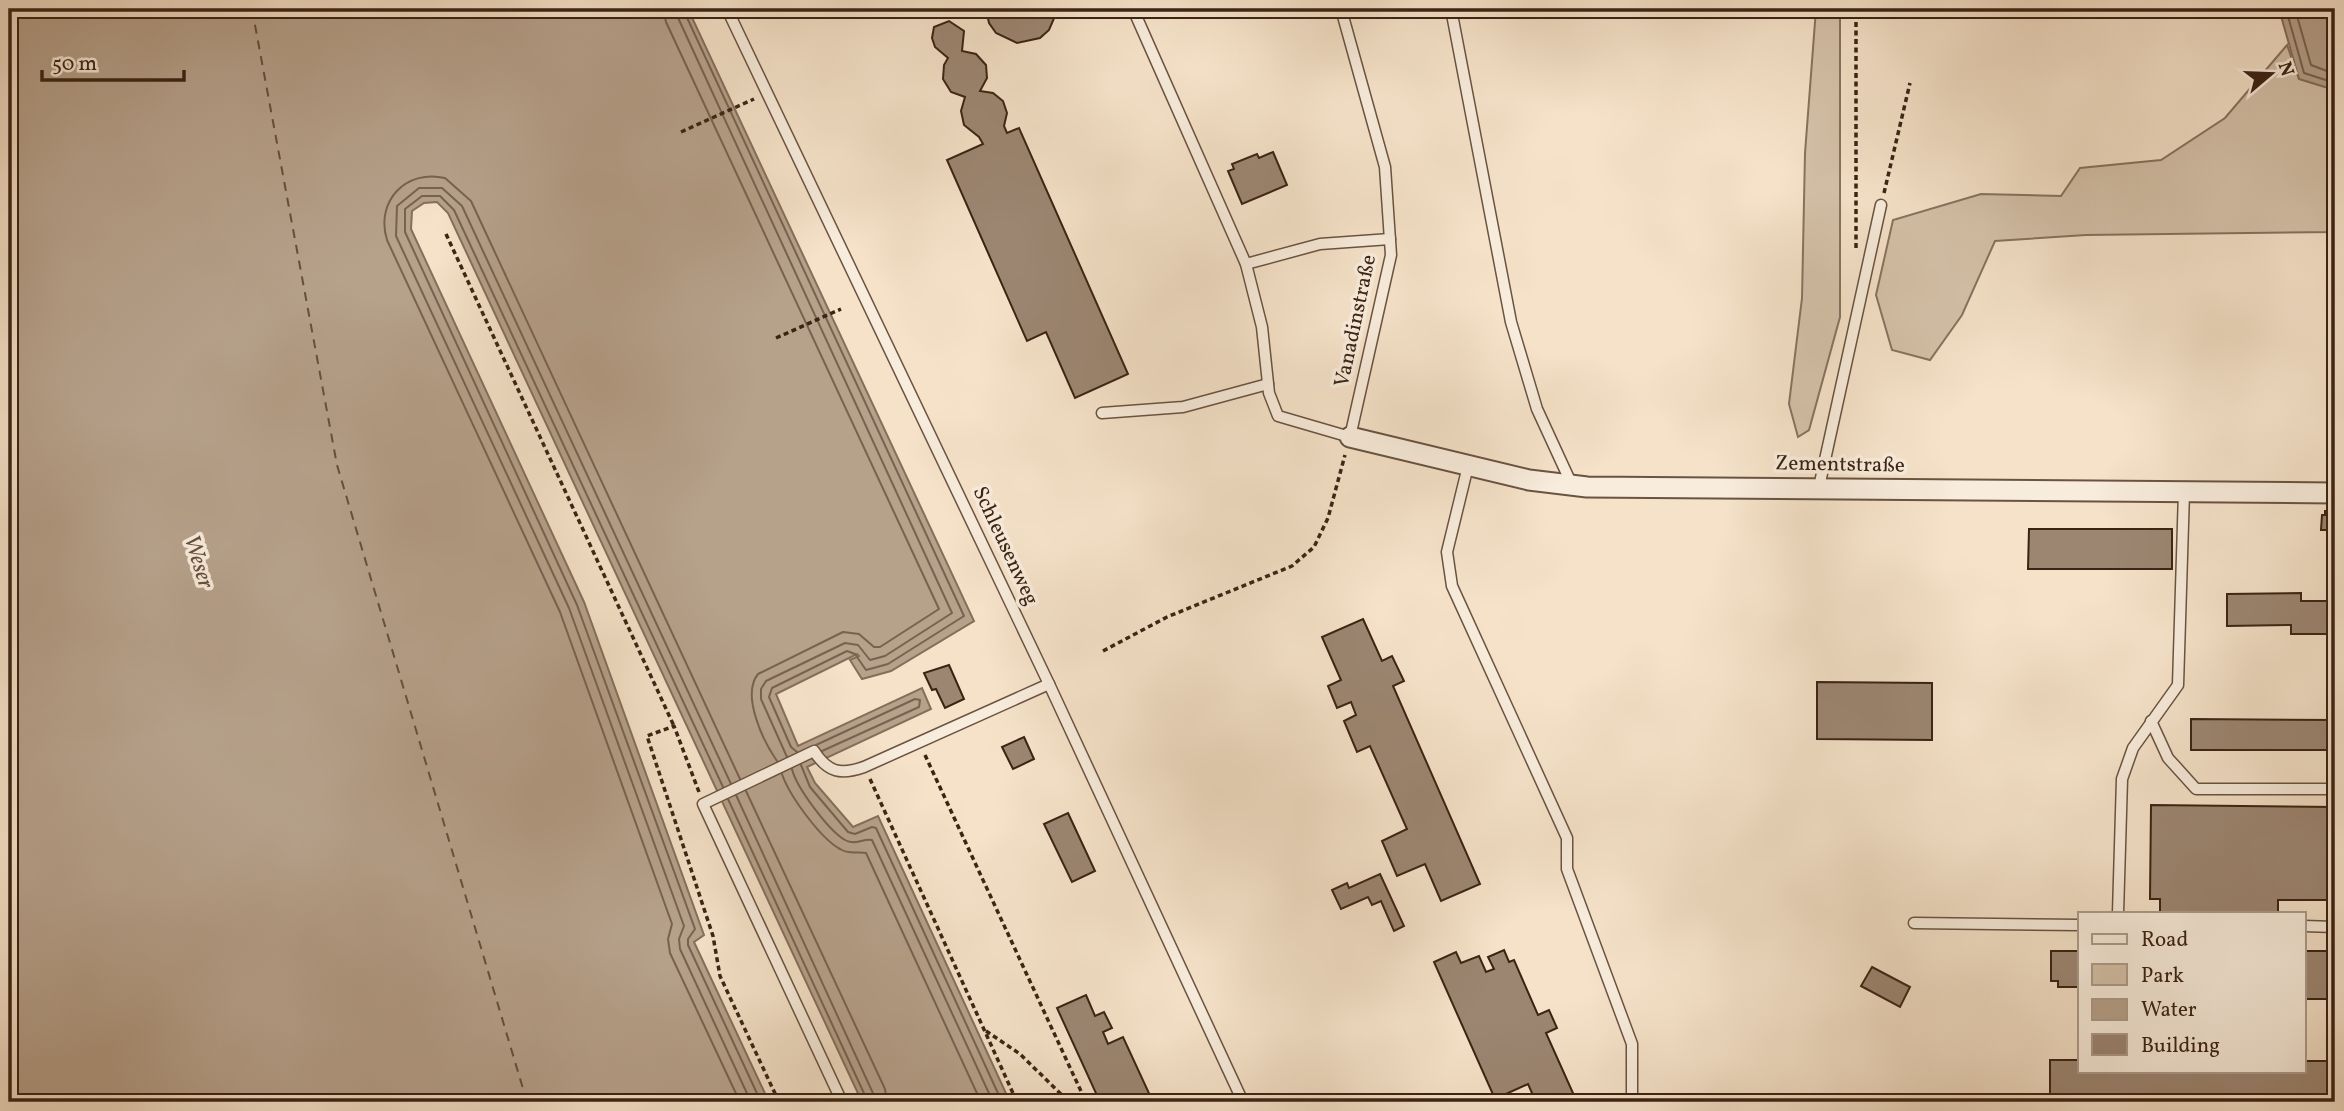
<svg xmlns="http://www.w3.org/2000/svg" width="2344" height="1111" font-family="Vollkorn,serif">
<rect width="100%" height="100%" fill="#f5e2c9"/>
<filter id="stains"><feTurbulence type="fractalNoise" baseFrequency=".00286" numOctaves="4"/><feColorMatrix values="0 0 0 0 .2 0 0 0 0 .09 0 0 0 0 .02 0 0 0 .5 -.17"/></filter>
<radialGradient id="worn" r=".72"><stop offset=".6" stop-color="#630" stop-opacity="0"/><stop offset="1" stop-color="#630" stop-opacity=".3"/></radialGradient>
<g fill="#d5c2aa" stroke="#88725f" stroke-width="2">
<path d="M1816 9H1840V317L1809 430 1798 437 1789 404 1802 298 1805 153Z"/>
<path d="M2287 45 2299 79 2335 90V232L2086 235 1995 241 1962 315 1930 360 1892 350 1876 295 1893 220 1981 194 2061 196 2080 168 2161 160 2225 118Z"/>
</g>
<g fill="#b6a18b" stroke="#856f5b" stroke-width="2">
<path d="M9 9H688L974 621 891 671 862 679 850 660 859 656 857 654 776 694 798 746 922 688 931 709 807 767 815 783 853 827 878 816 1010 1102H862L448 213 437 202 424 203 412 211 411 229 584 602 704 935 694 942 769 1102H13L9 1085Z"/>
<path d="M2279 9H2335V90L2299 79Z"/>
</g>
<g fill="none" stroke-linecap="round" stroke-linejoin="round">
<g stroke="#786250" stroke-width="2">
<path d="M663 9 666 22 939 609 880 647H874L859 634 843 632 758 674C741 695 763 741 777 761"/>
<path d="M674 9 952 613 885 656 870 660 858 645 845 643 766 681 761 689V699L787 757"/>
<path d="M683 9 964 616 888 664 866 670 855 654 847 651 772 688 769 697 791 747 797 752"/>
<path d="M2286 9 2304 73 2335 83"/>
<path d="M2295 9 2311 65 2335 74"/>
<path d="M816 745 915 699 920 700 919 707 822 751"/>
<path d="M801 765 810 787 848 832 855 834 872 827 876 828 1002 1102"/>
<path d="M792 769C796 787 829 831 845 840 855 846 863 838 872 840L993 1102"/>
<path d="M782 774C789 795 820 838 840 849 849 855 858 851 866 853L981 1102"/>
<path d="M731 784 462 206 442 188H419L397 206 396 236 569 608 684 926 679 939 680 949 751 1102"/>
<path d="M723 787 454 210 440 196H422L405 209V232L577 605 695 929 688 939V945L761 1102"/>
<path d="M746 791 885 1089 887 1102"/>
<path d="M736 795 877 1102"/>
<path d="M728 799 868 1102"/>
<path d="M740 1102 670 953 668 939 672 924 560 612 387 240C375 201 406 169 445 178L471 201 740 779"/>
</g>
<path stroke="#664f3e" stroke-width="2" stroke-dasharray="9 7" stroke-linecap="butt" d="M252 9 337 465 527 1102"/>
</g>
<g fill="#9c8672" stroke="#3b2314" stroke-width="2">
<path d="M986 9H1058L1049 30 1040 38 1017 43 996 33 989 23Z"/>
<path d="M949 21 964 31 962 51 976 54 986 65 987 78 980 91 993 93 1003 101 1007 113 1004 126 1007 133 1019 128 1128 374 1075 398 1046 332 1027 341 947 160 983 144 979 137 964 125 961 111 965 97 951 92 943 79 944 65 948 58 935 47 932 38 934 27Z"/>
<path d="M1273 152 1287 185 1242 204 1228 171 1234 169 1232 164 1257 154 1259 158Z"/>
<path d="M2325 511H2335V530H2321L2322 515H2325Z"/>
<path d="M2029 529H2172V569H2028Z"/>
<path d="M2301 593V601H2335V634H2291V625L2227 626V594Z"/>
<path d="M1363 619 1382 661 1392 656 1404 681 1393 686 1480 884 1441 901 1425 864 1397 876 1382 841 1407 829 1370 746 1357 752 1344 721 1356 715 1351 702 1337 708 1328 686 1341 680 1322 637Z"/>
<path d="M949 665 964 699 945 708 936 689 932 690 924 673Z"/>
<path d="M1817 682 1932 683V740L1817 739Z"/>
<path d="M2191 719 2335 720V750H2191Z"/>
<path d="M1024 737 1034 759 1013 769 1002 747Z"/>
<path d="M2151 805 2335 807V900H2278V913H2160V899H2150Z"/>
<path d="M1068 813 1095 871 1072 882 1044 824Z"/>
<path d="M1380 874 1404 926 1394 931 1381 901 1372 905 1368 897 1341 909 1332 890 1347 883 1349 888Z"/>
<path d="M1504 950 1509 962 1514 960 1538 1015 1549 1010 1557 1028 1546 1033 1577 1102H1536L1528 1084 1495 1099 1434 962 1456 952 1461 963 1479 956 1486 972 1494 969 1488 957Z"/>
<path d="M2051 951H2080V987H2058V981H2051Z"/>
<rect x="2304" y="951" width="31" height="48"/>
<path d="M1872 967 1910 987 1900 1007 1861 986Z"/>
<path d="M1086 995 1095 1016 1104 1012 1112 1028 1103 1032 1108 1044 1123 1037 1153 1102H1100L1057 1008Z"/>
<path d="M2050 1060H2080V1071H2304V1061H2335V1102H2050Z"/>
</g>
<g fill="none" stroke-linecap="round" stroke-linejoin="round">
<defs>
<g id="service">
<path d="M727 9 1049 684 1243 1102"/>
<path d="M1133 9 1246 264 1262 327 1269 393 1278 416 1350 437 1391 255 1385 167 1341 9"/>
<path d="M1451 9 1511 322 1537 409 1572 485"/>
<path d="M1246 264 1320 244 1390 239"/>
<path d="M1102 413 1183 407 1268 384"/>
<path d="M1468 466 1447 552 1452 586 1567 838V869L1632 1044V1102"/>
<path d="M1819 487 1881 205"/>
<path d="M2151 721 2168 758 2196 789H2335"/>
<path d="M2118 913 2122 779 2133 748 2178 685 2184 492"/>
<path d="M1914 923 2080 925"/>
<path d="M2304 926 2335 927"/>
<path d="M842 1102 703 804 814 751C828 773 841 775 864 767L1049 684"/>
</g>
<path id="minor" d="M1350 437 1529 480 1587 487 2335 493"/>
</defs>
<use href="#service" stroke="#6a5341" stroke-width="13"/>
<use href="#minor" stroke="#6a5341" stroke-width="23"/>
<g stroke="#3b2314" stroke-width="3.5" stroke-dasharray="5 3.5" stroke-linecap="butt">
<path d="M681 132 754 99"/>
<path d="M1884 193 1910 83"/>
<path d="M446 234 674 726"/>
<path d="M1856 248V9"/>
<path d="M776 338 841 309"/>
<path d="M1103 651 1167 617 1292 566 1314 547 1328 518 1345 455"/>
<path d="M925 755 1086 1102"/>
<path d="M870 779 1017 1102"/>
<path d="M699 792 674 726 647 736 713 936 720 976 779 1102"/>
<path d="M986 1031 1020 1054 1069 1102"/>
</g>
<use href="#service" stroke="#f8ecdc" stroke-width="10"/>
<use href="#minor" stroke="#f8ecdc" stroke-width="19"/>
</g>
<g text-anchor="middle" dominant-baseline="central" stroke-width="7" stroke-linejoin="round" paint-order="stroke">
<g font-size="21" fill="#3b2314" stroke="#f8ecdc">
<text transform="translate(1356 321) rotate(-78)">Vanadinstraße</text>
<text transform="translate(1840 465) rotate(1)">Zementstraße</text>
<text transform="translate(1005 546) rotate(65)">Schleusenweg</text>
</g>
<g font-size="23" font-style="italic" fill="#664f3e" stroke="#f8ecdc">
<text transform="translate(198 562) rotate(73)">Weser</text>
</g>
</g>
<rect width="2344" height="1111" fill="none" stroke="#f5e2c9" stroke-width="35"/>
<rect x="10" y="10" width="2323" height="1090" fill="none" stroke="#3b2314" stroke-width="3.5"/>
<rect x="18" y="18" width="2309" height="1076" fill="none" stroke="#3b2314" stroke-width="2"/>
<rect x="2078" y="912" width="228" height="161" fill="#f8ecdc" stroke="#ac9c8c" stroke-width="2"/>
<rect x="2092" y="934" width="35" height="10" fill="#f8ecdc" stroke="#ac9c8c" stroke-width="2"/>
<text x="2141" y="946" font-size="21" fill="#3b2314">Road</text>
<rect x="2092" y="964" width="35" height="21" fill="#d5c2aa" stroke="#ac9c8c" stroke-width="2"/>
<text x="2141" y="982" font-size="21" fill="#3b2314">Park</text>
<rect x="2092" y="999" width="35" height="21" fill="#b6a18b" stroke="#ac9c8c" stroke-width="2"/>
<text x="2141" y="1016" font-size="21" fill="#3b2314">Water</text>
<rect x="2092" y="1034" width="35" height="21" fill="#9c8672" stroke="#ac9c8c" stroke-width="2"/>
<text x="2141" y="1052" font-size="21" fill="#3b2314">Building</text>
<g transform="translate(2271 74) rotate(71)" stroke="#f8ecdc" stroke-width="5" paint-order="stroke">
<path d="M0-5L12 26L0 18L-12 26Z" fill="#3b2314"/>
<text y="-10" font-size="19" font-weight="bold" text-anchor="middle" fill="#3b2314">N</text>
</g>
<path d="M42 70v10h142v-10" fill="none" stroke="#3b2314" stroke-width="3.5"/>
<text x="52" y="70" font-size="21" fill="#3b2314" stroke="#f8ecdc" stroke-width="5" paint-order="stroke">50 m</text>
<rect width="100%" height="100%" filter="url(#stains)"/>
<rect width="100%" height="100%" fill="url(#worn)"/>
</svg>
